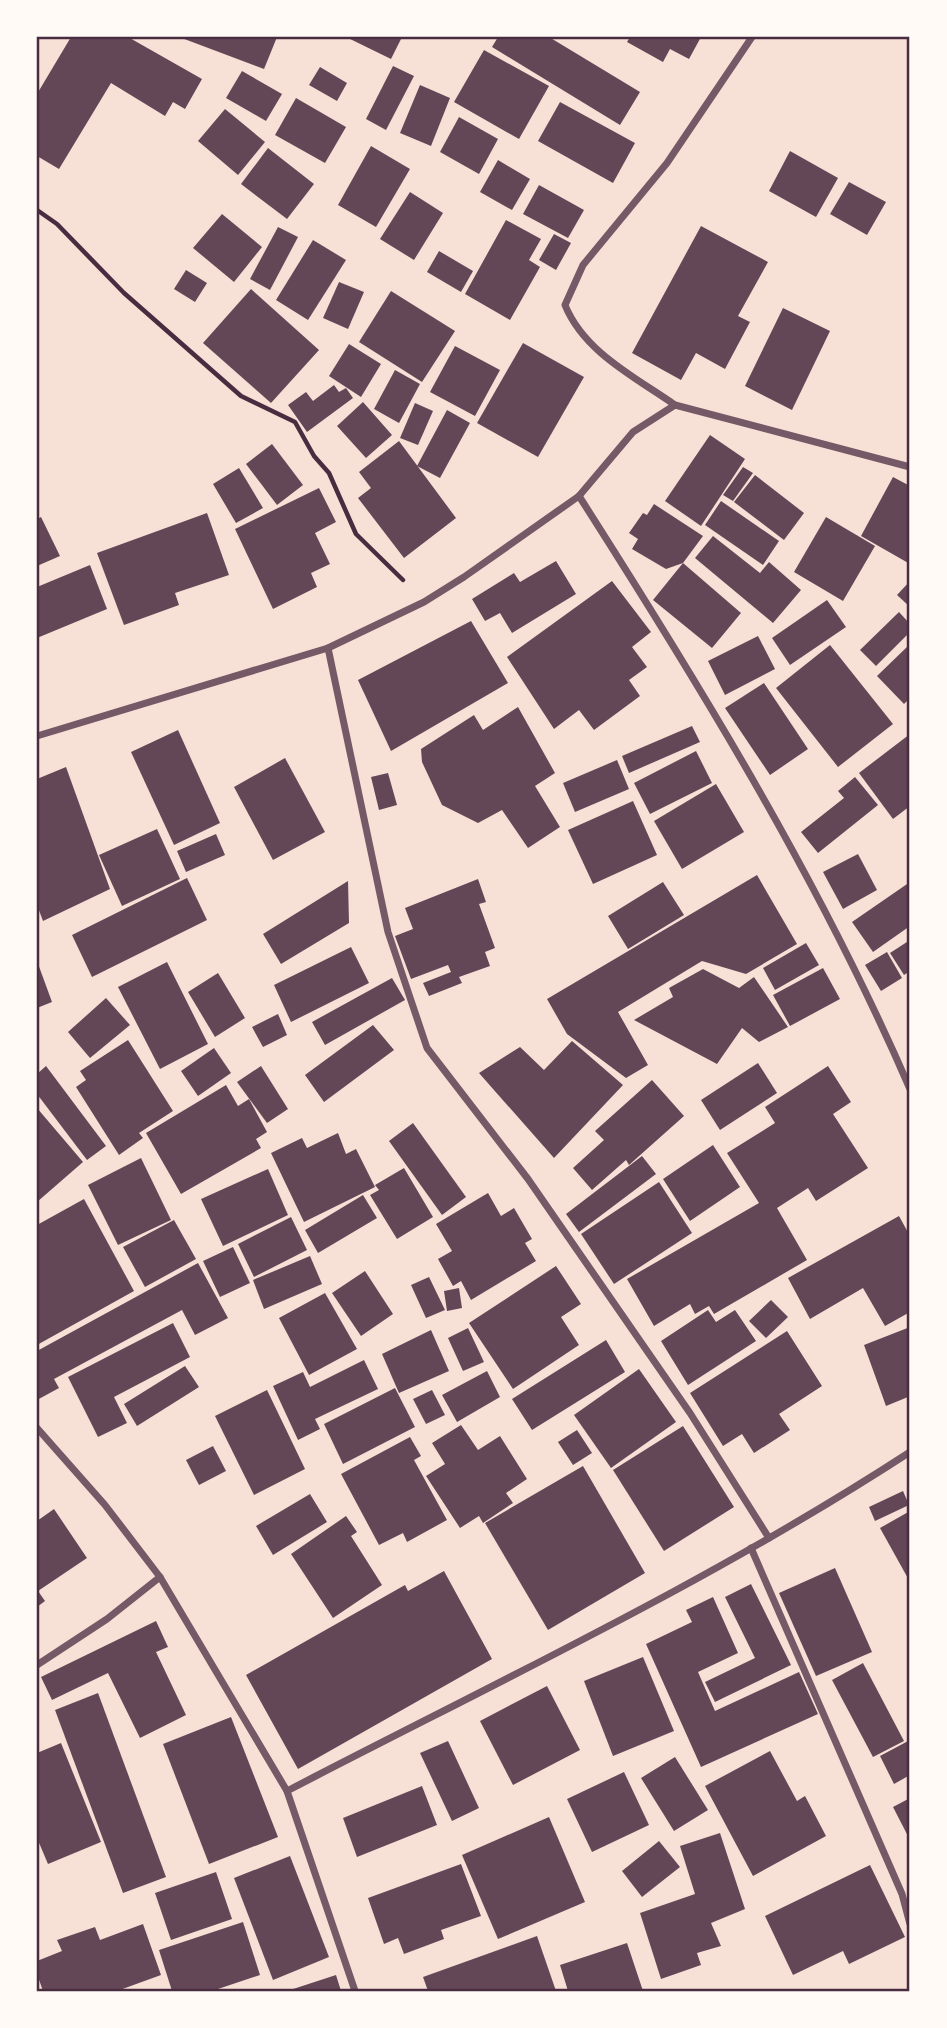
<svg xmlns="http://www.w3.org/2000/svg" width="947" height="2028" font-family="'Alegreya Sans',sans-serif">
<rect width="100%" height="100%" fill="#f7e1d7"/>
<g fill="#644757">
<path d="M71 37H128L202 79 185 109 173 102 165 116 111 83 59 169 37 156V94Z"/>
<path d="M179 37H277L264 69Z"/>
<path d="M346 37H402L391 59Z"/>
<path d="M498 37H549L640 92 620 125 492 47Z"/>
<path d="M630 37H701L689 59 670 49 663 62 627 42Z"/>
<path d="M484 50 549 86 519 139 454 102Z"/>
<path d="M393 66 414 76 386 130 366 119Z"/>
<path d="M320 67 347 83 337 101 309 85Z"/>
<path d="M242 71 282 94 266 121 226 98Z"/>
<path d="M420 85 450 98 431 146 400 133Z"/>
<path d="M296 98 346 127 325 163 275 135Z"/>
<path d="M560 102 635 143 613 183 538 141Z"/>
<path d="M225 109 265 142 238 175 198 141Z"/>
<path d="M459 117 498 139 479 174 440 152Z"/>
<path d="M371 146 410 169 376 227 338 205Z"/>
<path d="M268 148 314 184 287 219 241 184Z"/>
<path d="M790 151 838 178 816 217 769 191Z"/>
<path d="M498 160 530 179 512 210 480 192Z"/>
<path d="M849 182 886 202 867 235 830 214Z"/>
<path d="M539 185 584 210 568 238 523 214Z"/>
<path d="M410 192 443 213 414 260 380 239Z"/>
<path d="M222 214 262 247 234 282 193 248Z"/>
<path d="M506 220 541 239 529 260 540 267 510 320 465 294Z"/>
<path d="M701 226 768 262 738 316 750 322 725 369 696 353 681 380 632 353Z"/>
<path d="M278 227 298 237 270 290 250 279Z"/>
<path d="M554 234 571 243 556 270 539 260Z"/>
<path d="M313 240 346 260 308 320 276 300Z"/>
<path d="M439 251 473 271 461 292 427 272Z"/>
<path d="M186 270 207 283 195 302 174 289Z"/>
<path d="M339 282 364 292 348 329 323 318Z"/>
<path d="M251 289 319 350 271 403 203 343Z"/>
<path d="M391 291 455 331 422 382 359 342Z"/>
<path d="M783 308 830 331 792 410 745 386Z"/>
<path d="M523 343 584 377 538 457 477 423Z"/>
<path d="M349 344 381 364 361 397 329 376Z"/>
<path d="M455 346 500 370 475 416 430 392Z"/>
<path d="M395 370 420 384 399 423 374 409Z"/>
<path d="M334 385 339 392 346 388 353 398 307 432 288 405 306 392 313 401Z"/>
<path d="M363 402 392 435 366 458 337 426Z"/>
<path d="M415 403 433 411 418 445 400 438Z"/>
<path d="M447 410 470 423 440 478 417 466Z"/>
<path d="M710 435 745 459 701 526 665 501Z"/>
<path d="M399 441 456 518 404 558 358 498 371 488 359 472Z"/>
<path d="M272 444 303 485 277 505 246 464Z"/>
<path d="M743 467 753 473 733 501 723 495Z"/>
<path d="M239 468 263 508 236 523 213 484Z"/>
<path d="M755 475 804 513 784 540 734 502Z"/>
<path d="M893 477 910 486V564L861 536Z"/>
<path d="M319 488 336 522 315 533 330 564 311 573 317 587 273 609 235 529Z"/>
<path d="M721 501 779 541 763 565 705 525Z"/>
<path d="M654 504 703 536 683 563 666 569 632 549 638 539 629 533 643 513 647 515Z"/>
<path d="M207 513 229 575 175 593 179 605 124 625 97 553Z"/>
<path d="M41 517 60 556 37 566V519Z"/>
<path d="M826 517 875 546 843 601 794 572Z"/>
<path d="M713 536 760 573 769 562 801 590 773 623 695 558Z"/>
<path d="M556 561 576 594 512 633 500 613 485 621 472 599 514 573 520 582Z"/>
<path d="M683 563 741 613 712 648 653 600Z"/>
<path d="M90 565 107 609 37 638V587Z"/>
<path d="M612 581 651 632 632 647 647 667 629 680 640 696 594 730 579 710 554 729 507 657Z"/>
<path d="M910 581V607L897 595Z"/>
<path d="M827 600 846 627 790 665 772 638Z"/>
<path d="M899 612 910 624V632L876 666 860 650Z"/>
<path d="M471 621 508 683 391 751 358 680Z"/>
<path d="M758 636 775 669 725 695 708 661Z"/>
<path d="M910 644V698L904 704 877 676Z"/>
<path d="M830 645 893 724 838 767 776 688Z"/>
<path d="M764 683 808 749 770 775 725 708Z"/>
<path d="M518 707 555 773 535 786 560 827 528 848 502 810 478 823 442 805 422 762 421 749 474 715 483 730Z"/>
<path d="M692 726 700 742 629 773 622 756Z"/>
<path d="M178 730 220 823 174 845 131 752Z"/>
<path d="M910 734V806L893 819 859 773Z"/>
<path d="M696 751 712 783 650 814 634 783Z"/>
<path d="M285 758 325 832 273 860 234 787Z"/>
<path d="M617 760 629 789 575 812 563 783Z"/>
<path d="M66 767 110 889 43 921 37 905V779Z"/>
<path d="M388 773 397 805 379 810 371 777Z"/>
<path d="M855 777 878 805 818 853 801 832 844 798 838 791Z"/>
<path d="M716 784 744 832 682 869 654 821Z"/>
<path d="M633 801 657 855 593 884 568 830Z"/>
<path d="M157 829 180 879 122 906 99 855Z"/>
<path d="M216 834 225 855 186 872 177 851Z"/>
<path d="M858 854 877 890 843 909 823 872Z"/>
<path d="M757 875 797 944 746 974 702 961 618 1012 648 1065 626 1078 567 1034 547 999Z"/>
<path d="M187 878 207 920 92 977 72 935Z"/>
<path d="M478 879 486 902 479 904 495 948 485 952 490 966 459 977 462 983 429 996 423 983 451 972 448 965 411 979 395 936 413 929 405 908Z"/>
<path d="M348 881 349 923 281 964 263 934Z"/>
<path d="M663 882 684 915 628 949 608 916Z"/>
<path d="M910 882V926L873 952 852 922Z"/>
<path d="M910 940V971L904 975 890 953Z"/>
<path d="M806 943 819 965 775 990 763 968Z"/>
<path d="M351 947 369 983 291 1022 274 985Z"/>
<path d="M887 952 902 978 881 991 865 965Z"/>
<path d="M37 961 52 1002 37 1008Z"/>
<path d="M167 962 208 1044 160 1069 118 987Z"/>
<path d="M823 968 840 999 790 1026 773 995Z"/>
<path d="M703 969 739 988 754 977 788 1027 759 1042 742 1028 717 1064 634 1020 673 997 669 988Z"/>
<path d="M218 973 245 1018 215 1037 188 992Z"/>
<path d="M392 978 405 1000 325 1045 312 1022Z"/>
<path d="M106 998 130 1025 90 1058 68 1032Z"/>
<path d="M278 1014 287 1035 263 1047 252 1027Z"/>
<path d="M373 1025 394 1050 324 1102 305 1075Z"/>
<path d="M128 1040 173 1111 139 1133 143 1138 119 1155 76 1087 86 1080 80 1071Z"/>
<path d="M572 1041 623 1085 554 1158 479 1073 520 1047 544 1070Z"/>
<path d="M214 1048 231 1073 198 1096 181 1071Z"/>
<path d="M758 1063 777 1093 720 1130 701 1100Z"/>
<path d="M46 1066 106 1146 87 1160 37 1094V1074Z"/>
<path d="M261 1066 288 1109 267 1123 237 1082Z"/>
<path d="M828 1066 851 1102 833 1114 868 1168 816 1201 808 1188 777 1208 807 1260 714 1314 709 1306 695 1314 690 1304 654 1326 627 1279 759 1203 727 1153 775 1123 765 1107Z"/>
<path d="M652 1080 684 1116 629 1165 626 1160 592 1190 573 1168 604 1140 595 1131Z"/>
<path d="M226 1085 238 1106 249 1099 267 1132 256 1139 261 1148 181 1194 146 1133Z"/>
<path d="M37 1108 83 1162 37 1202Z"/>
<path d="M413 1123 466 1197 442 1215 389 1141Z"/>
<path d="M338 1133 346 1154 356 1149 375 1187 304 1222 271 1153 302 1138 307 1148Z"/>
<path d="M713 1145 740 1187 690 1221 663 1179Z"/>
<path d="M642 1156 656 1174 579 1232 566 1214Z"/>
<path d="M141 1158 171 1220 118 1245 88 1185Z"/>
<path d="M404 1168 433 1217 397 1239 370 1195 379 1190 375 1185Z"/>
<path d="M268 1169 288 1215 223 1246 201 1199Z"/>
<path d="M659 1182 692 1233 614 1284 581 1234Z"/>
<path d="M488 1193 501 1216 514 1208 532 1239 525 1243 536 1261 471 1300 461 1281 453 1286 438 1259 452 1251 436 1224Z"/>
<path d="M363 1195 377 1218 318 1253 305 1230Z"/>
<path d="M84 1199 134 1291 37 1345V1225Z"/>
<path d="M899 1216 910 1236V1312L885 1326 863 1288 810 1319 788 1278Z"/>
<path d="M291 1217 307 1250 254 1277 238 1244Z"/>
<path d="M174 1220 196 1259 145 1287 123 1247Z"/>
<path d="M233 1247 250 1283 220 1297 203 1261Z"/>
<path d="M310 1256 322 1284 264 1309 253 1280Z"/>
<path d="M198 1263 228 1318 195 1335 182 1310 54 1379 59 1388 37 1400V1351Z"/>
<path d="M556 1266 581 1304 561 1317 579 1345 513 1389 469 1323Z"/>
<path d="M365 1271 393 1314 361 1336 332 1293Z"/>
<path d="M429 1277 445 1310 426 1318 411 1285Z"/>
<path d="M459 1288 462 1308 447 1311 444 1291Z"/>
<path d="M325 1293 357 1349 309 1375 279 1318Z"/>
<path d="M771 1300 788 1317 766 1338 749 1321Z"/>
<path d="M708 1310 716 1322 735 1310 756 1341 688 1385 661 1341Z"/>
<path d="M173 1323 190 1357 114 1397 127 1423 98 1437 68 1377Z"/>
<path d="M910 1327V1403L908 1397 886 1406 864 1345Z"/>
<path d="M468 1328 484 1362 463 1371 448 1338Z"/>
<path d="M431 1330 449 1371 399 1393 382 1354Z"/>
<path d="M787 1331 822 1386 779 1414 790 1430 754 1453 742 1434 723 1446 690 1393Z"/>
<path d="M606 1340 625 1372 532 1430 512 1399Z"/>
<path d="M364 1360 378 1389 315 1419 320 1429 298 1440 273 1386 303 1372 310 1387Z"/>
<path d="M185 1366 199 1387 137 1426 124 1404Z"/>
<path d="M639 1369 676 1422 611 1468 574 1415Z"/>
<path d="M487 1371 500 1397 457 1422 442 1395Z"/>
<path d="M395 1388 415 1427 343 1464 324 1424Z"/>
<path d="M267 1390 305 1469 254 1495 215 1416Z"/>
<path d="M432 1390 445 1415 426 1424 413 1399Z"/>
<path d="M461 1425 478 1450 500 1436 527 1479 506 1493 513 1503 483 1523 479 1516 460 1528 426 1476 445 1464 432 1443Z"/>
<path d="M683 1426 734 1507 664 1551 613 1470Z"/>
<path d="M577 1430 592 1453 573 1465 558 1442Z"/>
<path d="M410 1437 421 1456 414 1460 447 1520 407 1542 403 1533 379 1545 341 1474Z"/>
<path d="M213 1446 226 1471 199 1485 186 1460Z"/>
<path d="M583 1466 645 1573 548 1630 485 1523Z"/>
<path d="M903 1491 909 1505 875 1521 869 1507Z"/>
<path d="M310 1494 327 1522 273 1555 256 1526Z"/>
<path d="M54 1509 87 1558 38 1591 45 1601 37 1607V1521Z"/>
<path d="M910 1511V1582L880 1528Z"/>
<path d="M346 1516 357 1532 351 1536 382 1585 333 1618 291 1554Z"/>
<path d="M835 1568 872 1652 816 1676 779 1593Z"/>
<path d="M444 1571 492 1659 298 1769 246 1675 405 1585 408 1591Z"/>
<path d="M751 1584 791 1665 715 1702 705 1682 755 1658 725 1597Z"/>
<path d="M713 1597 738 1653 698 1672 715 1711 799 1672 818 1714 701 1767 646 1644 692 1622 686 1610Z"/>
<path d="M156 1621 168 1647 156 1652 186 1715 140 1738 108 1673 52 1700 41 1677Z"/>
<path d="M643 1657 674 1731 613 1756 584 1681Z"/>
<path d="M863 1663 904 1741 873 1757 832 1680Z"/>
<path d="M547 1686 580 1750 513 1785 480 1721Z"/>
<path d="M98 1693 166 1877 123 1893 55 1710Z"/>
<path d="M231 1717 278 1837 209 1864 163 1744Z"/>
<path d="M910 1740V1775L894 1784 880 1756Z"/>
<path d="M448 1741 479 1808 452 1821 420 1753Z"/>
<path d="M61 1743 101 1842 48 1864 37 1838V1753Z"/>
<path d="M770 1751 797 1801 805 1796 826 1836 753 1876 705 1786Z"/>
<path d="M675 1757 708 1810 674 1831 641 1778Z"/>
<path d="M624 1772 649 1825 592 1852 567 1799Z"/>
<path d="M422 1786 437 1825 357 1857 343 1818Z"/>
<path d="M910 1798V1840L893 1807Z"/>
<path d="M549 1817 585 1902 498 1939 462 1855Z"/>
<path d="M720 1833 745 1909 711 1923 721 1946 697 1953 701 1965 661 1979 640 1913 695 1894 680 1846Z"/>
<path d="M659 1841 680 1867 642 1897 622 1871Z"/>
<path d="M290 1856 329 1957 273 1980 234 1878Z"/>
<path d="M461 1864 481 1916 441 1930 444 1939 404 1954 398 1938 384 1944 368 1898Z"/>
<path d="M870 1865 905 1937 849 1964 843 1951 793 1975 765 1916Z"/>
<path d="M216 1872 232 1919 171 1940 155 1893Z"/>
<path d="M243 1922 260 1975 212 1991H172L159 1950Z"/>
<path d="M143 1924 161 1975 117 1991H43L37 1974V1961L62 1951 57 1940 95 1927 100 1940Z"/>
<path d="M537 1936 556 1991H428L423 1977Z"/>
<path d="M627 1943 643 1991H568L560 1965Z"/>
<path d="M336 1975 341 1991H287Z"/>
</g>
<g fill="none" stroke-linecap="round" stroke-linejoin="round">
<path stroke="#4a2c40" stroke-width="4.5" d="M37 210 57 224 124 293 241 396 295 422 314 456 329 473 356 534 403 580"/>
<g stroke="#755966" stroke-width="7">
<path d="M675 405C635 377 584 352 565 305L583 265 667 163 752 37"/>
<path d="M579 496C701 687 820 881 910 1089"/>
<path d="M37 736 328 648"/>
<path d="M37 1428 105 1505 160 1577 287 1791 355 1991"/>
<path d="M769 1538 690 1413 528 1179 427 1048 388 932 328 648 424 602 464 577 579 496 633 432 675 405 910 467"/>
<path d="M751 1548 902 1894 910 1924"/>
<path d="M37 1665 107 1619 160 1577"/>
<path d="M287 1791C497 1682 712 1581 910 1452"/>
</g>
</g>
<rect width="947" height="2028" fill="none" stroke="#fffaf5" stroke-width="77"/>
<rect x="38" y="38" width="870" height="1952" fill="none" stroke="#4a2c40" stroke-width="2.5"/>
</svg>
